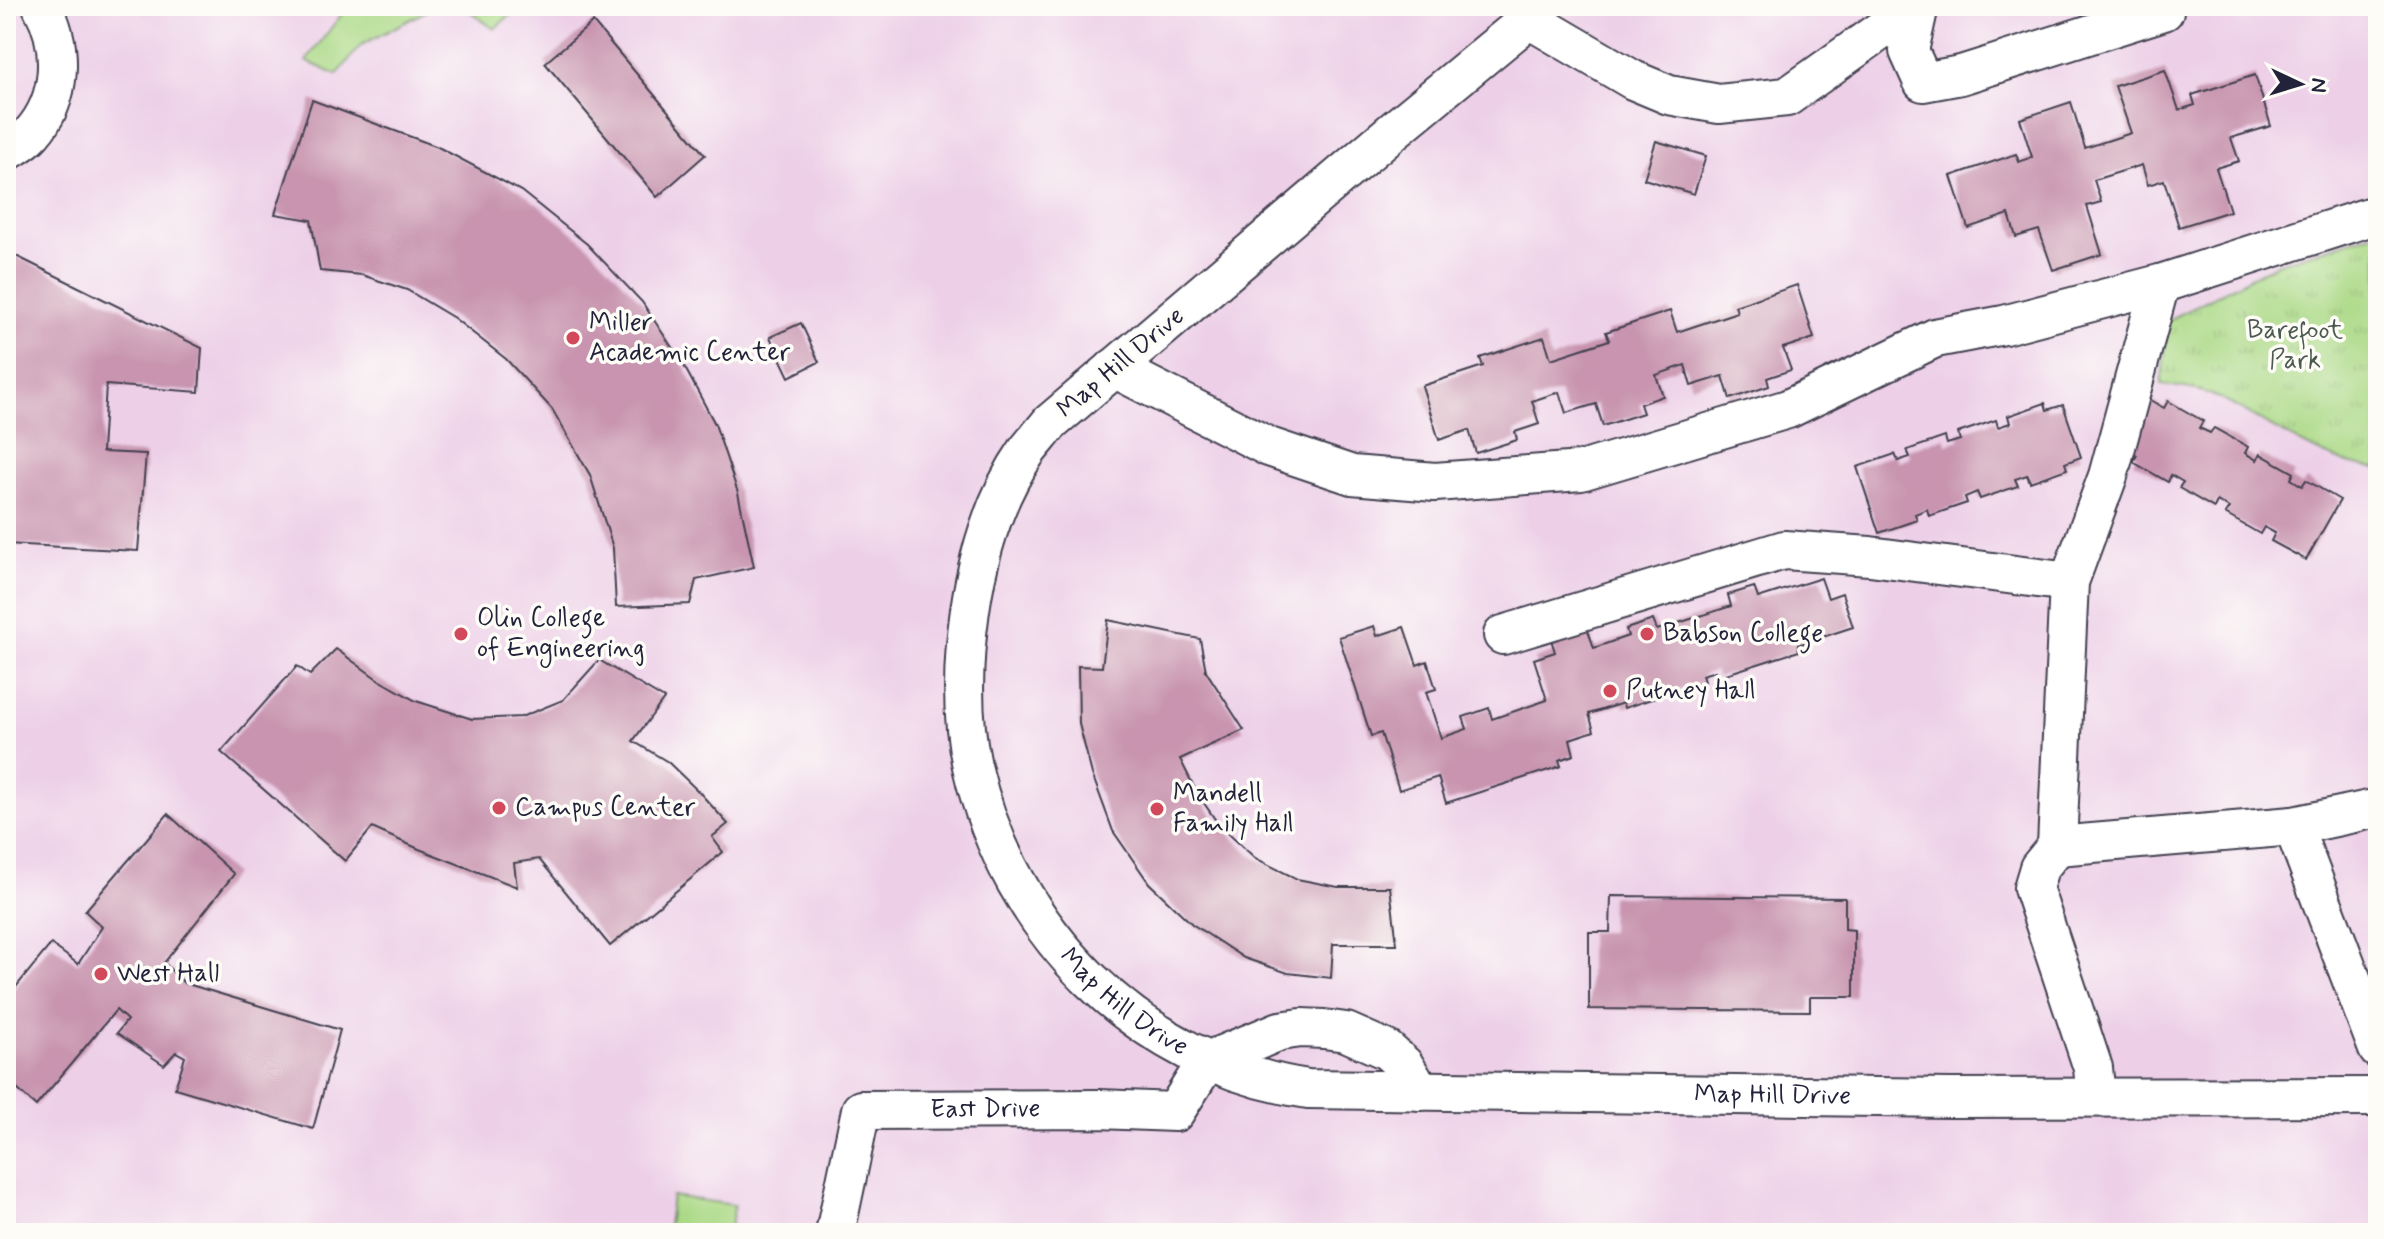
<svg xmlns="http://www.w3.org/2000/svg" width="2384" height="1239" font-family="Mynerve,sans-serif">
<defs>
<pattern id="grass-tufts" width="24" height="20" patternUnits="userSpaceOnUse" patternTransform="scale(2)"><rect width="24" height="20" fill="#abd986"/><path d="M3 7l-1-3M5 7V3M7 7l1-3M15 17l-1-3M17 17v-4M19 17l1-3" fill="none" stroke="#93ba75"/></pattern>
</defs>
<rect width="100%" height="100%" fill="#fdfcf7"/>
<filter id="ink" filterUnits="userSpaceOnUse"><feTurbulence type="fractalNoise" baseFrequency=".0125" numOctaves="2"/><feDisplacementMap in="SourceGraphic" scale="16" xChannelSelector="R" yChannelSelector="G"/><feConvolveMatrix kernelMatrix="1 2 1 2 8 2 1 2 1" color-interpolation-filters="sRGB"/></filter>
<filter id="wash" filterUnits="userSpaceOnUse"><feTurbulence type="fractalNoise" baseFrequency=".006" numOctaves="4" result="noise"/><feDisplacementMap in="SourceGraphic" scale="32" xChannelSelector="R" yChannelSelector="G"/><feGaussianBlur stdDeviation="1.8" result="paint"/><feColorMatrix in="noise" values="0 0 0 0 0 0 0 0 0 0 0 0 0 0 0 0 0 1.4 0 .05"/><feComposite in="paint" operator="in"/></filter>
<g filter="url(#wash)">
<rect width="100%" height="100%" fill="#f5e1c6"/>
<rect fill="#edd0e8" x="6" y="6" width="2372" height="1227"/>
<path fill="url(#grass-tufts)" stroke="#667e60" stroke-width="2" d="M2378 232V468C2321 466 2261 415 2209 394 2195 388 2176 387 2161 384L2169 320 2276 264Z"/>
<g fill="#abd986" stroke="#667e60" stroke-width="2">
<path d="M348 6H436L361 45 337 75 306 61Z"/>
<path d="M463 6H521L494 29Z"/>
<path d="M672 1196 734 1205 730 1233H667Z"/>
</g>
<g id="blocks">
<g fill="#c894af">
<path d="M593 22 705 155 657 197 545 63Z"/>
<path d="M2165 70 2179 110 2195 105 2192 95 2255 75 2271 126 2231 138 2239 161 2216 168 2230 211 2179 227 2164 180 2148 185 2142 165 2094 180 2101 202 2087 206 2102 254 2053 270 2039 230 2016 237 2009 214 1968 228 1951 176 2016 154 2019 162 2032 157 2020 119 2071 102 2085 148 2131 133 2115 86Z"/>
<path d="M312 100 438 147 521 191 587 244 642 302 683 364 715 424 738 493 754 567 696 580 690 604 616 607 613 548 590 475 552 409 506 359 454 318 407 290 362 275 320 271 311 220 275 214Z"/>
<path d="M1656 141 1706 156 1694 194 1644 179Z"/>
<path d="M6 251 202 348 199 392 106 385 102 452 146 454 138 551 6 544Z"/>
<path d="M1797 285 1814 338 1783 348 1791 370 1767 378 1769 386 1730 399 1723 376 1691 386 1685 365 1656 375 1663 396 1640 404 1643 413 1603 426 1596 404 1566 413 1559 392 1532 401 1539 424 1515 432 1517 440 1476 453 1469 430 1439 440 1422 386 1483 366 1480 358 1544 337 1551 359 1609 340 1606 332 1670 311 1677 332 1737 312 1735 306Z"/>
<path d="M801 323 819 362 789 377 770 337Z"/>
<path d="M2150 400 2164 408 2168 401 2203 421 2199 428 2210 433 2214 428 2248 447 2245 453 2257 460 2260 454 2294 473 2291 479 2302 486 2306 480 2340 500 2306 560 2271 541 2275 533 2264 527 2260 534 2225 514 2229 508 2217 501 2214 508 2179 488 2183 482 2171 475 2168 482 2133 462 2137 455 2123 448Z"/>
<path d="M2045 403 2047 410 2063 405 2081 457 2065 463 2067 469 2030 482 2027 475 2015 479 2018 486 1980 499 1977 492 1965 497 1967 503 1929 516 1927 509 1915 514 1917 520 1879 533 1857 467 1895 454 1898 461 1910 457 1907 450 1945 437 1947 444 1960 440 1958 433 1996 420 1998 427 2010 423 2008 416Z"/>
<path d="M1821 578 1828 598 1842 593 1853 627 1798 645 1799 651 1717 677 1715 671 1702 675 1704 682 1624 708 1623 703 1589 714 1594 731 1570 739 1574 755 1559 760 1561 766 1446 803 1438 777 1399 790 1381 733 1371 736 1339 637 1374 626 1377 636 1404 627 1417 665 1427 661 1436 689 1426 692 1441 738 1467 729 1463 717 1489 708 1492 719 1547 700 1534 659 1555 652 1549 633 1585 621 1594 648 1628 636 1626 629 1653 620 1657 630 1731 606 1728 595 1754 587 1758 598Z"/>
<path d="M1108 620 1200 639 1206 671 1244 730 1180 759 1197 793 1219 825 1255 858 1297 879 1338 887H1390L1397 944H1333L1331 978 1288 973 1244 958 1192 924 1149 883 1113 831 1092 774 1079 724 1078 666 1102 667Z"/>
<path d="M336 649 376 678 416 701 472 719 521 717 563 700 599 660 664 699 633 741 668 762 700 793 728 824 712 837 723 852 610 946 539 859 514 863 517 887 419 849 372 828 345 861 221 752 297 666 310 675Z"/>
<path d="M168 814 234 874 164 963 184 983 340 1030 313 1129 175 1088 185 1057 176 1052 164 1065 117 1033 127 1020 116 1010 36 1106 6 1079V999L51 944 78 964 102 927 85 911Z"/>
<path d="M1611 896 1845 898V929L1854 930V997H1810V1011L1589 1009V932H1610Z"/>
</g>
</g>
</g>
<g filter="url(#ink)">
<use href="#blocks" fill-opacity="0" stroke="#423f50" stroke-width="2"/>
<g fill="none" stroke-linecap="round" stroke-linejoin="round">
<defs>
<g id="minor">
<path d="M1520 6 1529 19 1633 80 1669 95 1719 104 1787 97 1915 6"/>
<path d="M1919 6 1909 51 1923 82 1961 75 2164 11"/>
<path id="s1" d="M1529 19 1393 131 1050 423C1042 433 1034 442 1027 451 995 497 978 555 970 610 963 659 961 717 972 766 1009 931 1139 1064 1308 1089L1950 1098 2378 1097"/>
<path d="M6 152C14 147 25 141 31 134 63 99 64 46 42 6"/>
<path d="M1114 368 1269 447 1352 475 1435 482 1581 471 1788 409 1935 338 2004 325 2160 284 2378 214"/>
<path d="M1503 635 1784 550 1870 556 2069 582"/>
<path d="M2293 826 2378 1049"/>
<path d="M2057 846 2293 826 2378 808"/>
<path d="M2096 1097 2093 1068 2033 888 2039 868 2057 846 2069 582 2108 476 2160 284"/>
<path id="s2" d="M835 1233 861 1110 1099 1109 1175 1112 1207 1061 1280 1031 1301 1028 1324 1029 1346 1032 1387 1050 1404 1065 1420 1091"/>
</g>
</defs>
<use href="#minor" stroke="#423f50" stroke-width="42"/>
<use href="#minor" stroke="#fff" stroke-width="38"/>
</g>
</g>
<g fill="#d1495b" stroke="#fdfcf7" stroke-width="3">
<circle cx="573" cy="338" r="8"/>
<circle cx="461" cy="634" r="8"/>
<circle cx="1647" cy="634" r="8"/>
<circle cx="1610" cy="691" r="8"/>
<circle cx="499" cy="808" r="8"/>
<circle cx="1157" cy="809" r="8"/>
<circle cx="101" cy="974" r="8"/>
</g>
<g text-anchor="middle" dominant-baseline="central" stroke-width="7" stroke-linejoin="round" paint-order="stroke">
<g font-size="26" fill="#22223b" stroke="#fdfcf7" text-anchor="start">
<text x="589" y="323">Miller<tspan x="589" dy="30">Academic Center</tspan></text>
<text x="477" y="619">Olin College<tspan x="477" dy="30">of Engineering</tspan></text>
<text x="1663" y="634">Babson College</text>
<text x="1626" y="691">Putney Hall</text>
<text x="1173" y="794">Mandell<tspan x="1173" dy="30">Family Hall</tspan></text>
<text x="515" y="808">Campus Center</text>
<text x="117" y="974">West Hall</text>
</g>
<g font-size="26" fill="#4b5952" stroke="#fdfcf7">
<text x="2295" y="331">Barefoot<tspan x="2295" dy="30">Park</tspan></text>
</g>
<g font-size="26" fill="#22223b" stroke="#fdfcf7">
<text transform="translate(1121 363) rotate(-40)">Map Hill Drive</text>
<text stroke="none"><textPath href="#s1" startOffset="1278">Map Hill Drive</textPath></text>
<text stroke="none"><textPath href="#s1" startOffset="1950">Map Hill Drive</textPath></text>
<text stroke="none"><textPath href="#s2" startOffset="250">East Drive</textPath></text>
</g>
</g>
<rect width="2384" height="1239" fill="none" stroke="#fdfcf7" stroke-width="32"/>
<g transform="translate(2300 84) rotate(94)" stroke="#fdfcf7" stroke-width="6" paint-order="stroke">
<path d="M0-6L14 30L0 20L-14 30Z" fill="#22223b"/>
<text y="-12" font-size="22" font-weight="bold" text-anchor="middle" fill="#22223b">N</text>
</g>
</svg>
